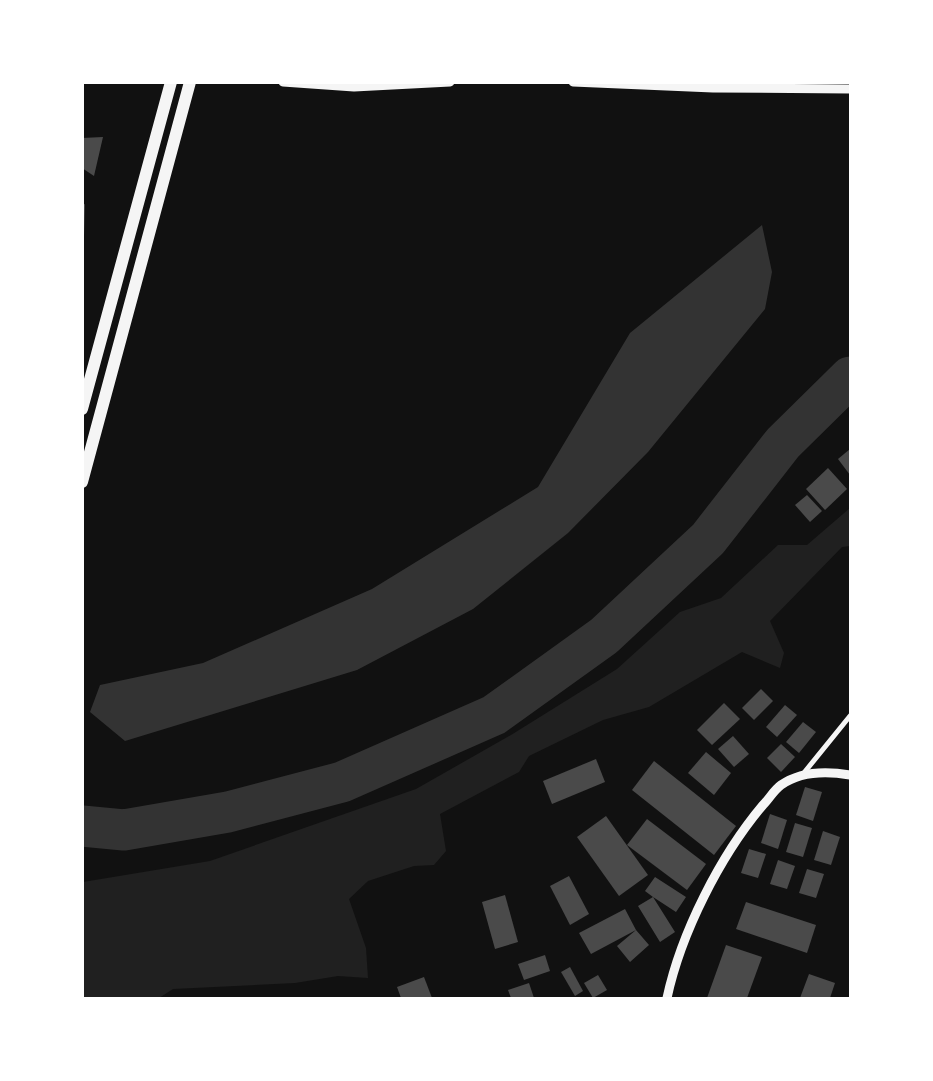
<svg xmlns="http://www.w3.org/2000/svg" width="933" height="1081" font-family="Rubik,sans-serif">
<rect width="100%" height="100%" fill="#111"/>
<path fill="#202020" d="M850 508V546L842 547 770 621 784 653 780 668 742 652 649 707 603 720 529 756 519 772 440 814 446 851 434 865 414 866 368 881 349 899 366 948 368 978 338 976 295 983 173 989 159 998H83V882L210 861 416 789 511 735 617 669 680 612 721 598 778 545H807Z"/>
<path fill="#333" d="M762 225 772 272 765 309 648 452 568 533 473 609 357 670 125 741 90 712 100 685 203 663 372 589 538 487 630 333Z"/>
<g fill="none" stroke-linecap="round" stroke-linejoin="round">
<path stroke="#333" stroke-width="41" d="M82 826 124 830 228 812 342 782 494 715 604 636 708 539 783 443 850 377"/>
</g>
<g fill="#4a4a4a">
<path d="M103 137 94 176 82 168V138Z"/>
<path d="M85 204 84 236H82V205Z"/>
<path d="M850 449V475L838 459Z"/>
<path d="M828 468 847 489 825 510 806 489Z"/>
<path d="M807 495 822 511 810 522 795 505Z"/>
<path d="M761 689 773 701 754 720 742 708Z"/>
<path d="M724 703 740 719 712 745 697 730Z"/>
<path d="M785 705 797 715 777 737 766 727Z"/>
<path d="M803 722 816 732 799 753 786 742Z"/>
<path d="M733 736 749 754 734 767 718 749Z"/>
<path d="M781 744 795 757 781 772 767 758Z"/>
<path d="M706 752 731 773 714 795 688 773Z"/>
<path d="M596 759 605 782 552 804 543 781Z"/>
<path d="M654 761 736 826 714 855 632 790Z"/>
<path d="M805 787 822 792 813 821 796 815Z"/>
<path d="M770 814 787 820 778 849 761 843Z"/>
<path d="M606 816 648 875 619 896 577 837Z"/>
<path d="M647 819 706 864 687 890 627 845Z"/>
<path d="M795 823 812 828 803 857 786 852Z"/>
<path d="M823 831 840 837 831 865 814 860Z"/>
<path d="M749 849 766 854 758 878 741 873Z"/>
<path d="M778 860 795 866 787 889 770 884Z"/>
<path d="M807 869 824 874 816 898 799 893Z"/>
<path d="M569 876 589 914 570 925 550 886Z"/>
<path d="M655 877 686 897 676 912 653 897 675 932 660 942 638 906 653 897 645 891Z"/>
<path d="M505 895 518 942 495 949 482 902Z"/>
<path d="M746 902 816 925 807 953 736 929Z"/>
<path d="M625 909 636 930 649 945 630 962 617 946 636 930 591 954 579 933Z"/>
<path d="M726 945 762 957 747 998H707Z"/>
<path d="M545 955 550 971 524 980 518 964Z"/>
<path d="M570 967 583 991 575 996 561 972Z"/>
<path d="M809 974 835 983 830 998H800Z"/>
<path d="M598 975 607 990 593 998 584 983Z"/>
<path d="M424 977 432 998H401L397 987Z"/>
<path d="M529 983 534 998H511L508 990Z"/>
</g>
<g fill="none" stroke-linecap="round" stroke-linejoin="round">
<path stroke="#f5f5f5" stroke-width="5" d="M803 774 850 716"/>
<g stroke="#f5f5f5" stroke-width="9">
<path d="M283 82 354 87 450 82"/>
<path d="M573 82 713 88 850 89"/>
<path d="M667 998C681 933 720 856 763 805 769 799 774 790 781 785 801 771 827 771 850 775"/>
</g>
<g stroke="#f5f5f5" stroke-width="12">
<path d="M82 409 171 82"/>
<path d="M82 482 190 82"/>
</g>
</g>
<rect width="933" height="1081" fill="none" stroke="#ffffff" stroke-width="168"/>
</svg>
